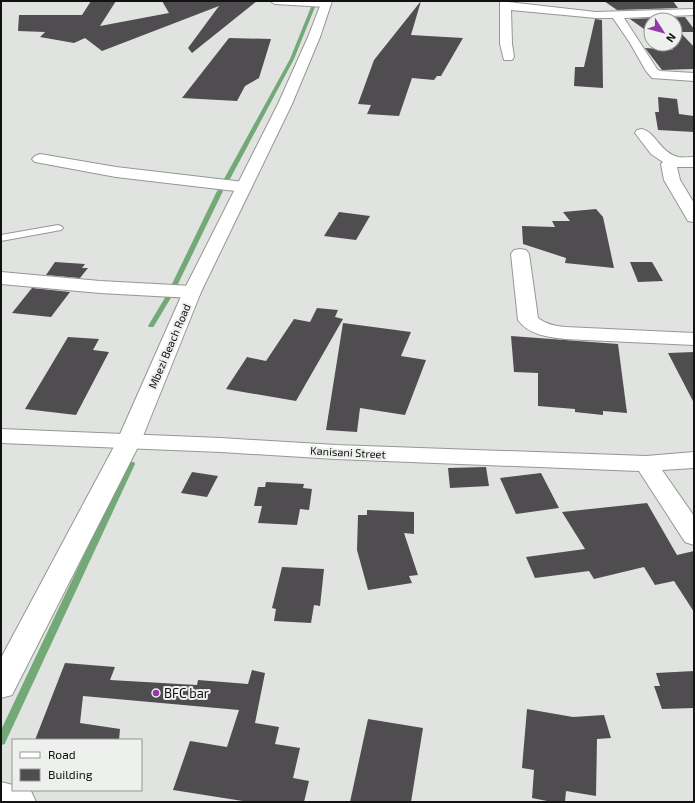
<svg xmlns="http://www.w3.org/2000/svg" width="695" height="803" font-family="'Exo 2',sans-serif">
<rect width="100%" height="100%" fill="#e0e3e0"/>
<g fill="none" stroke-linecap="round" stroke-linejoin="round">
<g fill="#73a977" fill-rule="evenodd">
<path d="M313 6 315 7 294 59 230 179 225 180 224 179 290 59 311 7Z"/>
<path d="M220 189 223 191 177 286 176 287H172L171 286 217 191Z"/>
<path d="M169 294 172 296 154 326 153 327H149L148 326 166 296Z"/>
<path d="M128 462H134L135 464 6 741 5 744 1 745V730Z"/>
</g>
</g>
<g fill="#4f4d4f">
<path d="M91 1H116L100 26 169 13 162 1H257L192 53 188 48 219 6 102 51 85 38 74 43 40 37 45 32 18 31 19 15H82Z"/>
<path d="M421 1 411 35 463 38 441 76H437L434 80 412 78 399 116 367 114 371 105 358 104 374 60Z"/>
<path d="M604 1H673L678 8 617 10Z"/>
<path d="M685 17 694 29V32H680L694 47V69L662 70 645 48 673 50 665 44H675V20H651V34L630 19Z"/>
<path d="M595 19 602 20 603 88 574 86 575 67H584Z"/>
<path d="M229 38 271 39 259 78 245 86 237 101 182 98Z"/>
<path d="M658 97 677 99 679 114 694 116V132L658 130 655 112H659Z"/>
<path d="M596 209 603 217 614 268 565 263 566 258 523 244 522 226 555 227 552 221H570L563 212Z"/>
<path d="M339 212 370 216 356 240 324 236Z"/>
<path d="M55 262 85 264 82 268H88L80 278 46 275Z"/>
<path d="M630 262H652L663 281 638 282Z"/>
<path d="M32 288 70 292 51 317 12 313Z"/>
<path d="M317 308 338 310 335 317 343 319 296 401 226 389 247 357 266 361 294 319 310 322Z"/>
<path d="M343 323 411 332 401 356 426 360 405 415 360 408 357 432 326 430Z"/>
<path d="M511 336 618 344 627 413 603 411V415L575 412V409L538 406V373L514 372Z"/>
<path d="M68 337 99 339 93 350 109 352 76 415 25 409Z"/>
<path d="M694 352V403L668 353Z"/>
<path d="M486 467 489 486 450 488 448 468Z"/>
<path d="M192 472 218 476 207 497 181 493Z"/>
<path d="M541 473 559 508 516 514 500 478Z"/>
<path d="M266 482 304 484 303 488 312 489 309 510 300 509 297 525 258 523 262 506H254L258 487H265Z"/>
<path d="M647 503 677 555 694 551V612L674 581 655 585 644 567 594 579 589 571 535 578 526 557 585 549 562 512Z"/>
<path d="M367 510 414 512V534L404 533 418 575 409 576 412 583 368 590 357 550 358 515H367Z"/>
<path d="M282 567 324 569 320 606 314 605 311 623 274 621 276 609 272 608Z"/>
<path d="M65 663 115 667 110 680 197 685 198 680 248 684 252 670 265 673 255 723 279 727 275 744 300 748 293 778 309 781 304 802H249L173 790 190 741 227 747 239 710 83 696 80 723 120 729 119 740H35Z"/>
<path d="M694 671V708L662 709 654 686H660L656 673Z"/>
<path d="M527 709 573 717 604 715 611 738 597 739 596 796 566 791 565 802H552L532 798 534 770 522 768Z"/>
<path d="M368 719 423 728 411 802H350Z"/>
</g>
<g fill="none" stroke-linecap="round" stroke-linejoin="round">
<defs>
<path id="service" d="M58 225 61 226 63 228 61 230 1 241V235Z"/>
<g id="minor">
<path d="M270 1H327L331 4 326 7 275 4Z"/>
<path d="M500 1 596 12 694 9V15L624 18 657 69 660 71 694 73V81L652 78 646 71 630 43 613 18H596L511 10 512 44 514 57 512 60H504L500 44Z"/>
<path d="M642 129C655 132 661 153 678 157 683 158 689 157 694 157V167H677L680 180 694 203V222L688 221 664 180 661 164 663 162 651 154 635 133 637 130Z"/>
<path d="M40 154 116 167 244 182 250 184 252 187 250 190 244 192 116 177 35 162 32 159 35 156Z"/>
<path d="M520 249 526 250 529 254 538 318C546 324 554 326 565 327L694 333V345L565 339C548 337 529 335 518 320L511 254 514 250Z"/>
<path d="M1 272 100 281 192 286 199 288 201 292 199 296 192 298 100 293 1 284Z"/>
<path d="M1 429 221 438 336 445 646 456 694 452V468L662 470 694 516V545L685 542 639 471 336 459 221 452 1 443Z"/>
<path d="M1 782 13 785V790L31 791 36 802H1Z"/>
</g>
<path id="secondary" d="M322 1H332L320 37 292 104 201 292 141 441 12 695 1 698V658L117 441 183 292 278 104 308 37Z"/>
</defs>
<use href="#service" stroke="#959795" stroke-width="2"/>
<use href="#minor" stroke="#959795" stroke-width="2"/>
<use href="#secondary" stroke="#959795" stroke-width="2"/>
<use href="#service" fill="#fff" fill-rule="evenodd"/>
<use href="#minor" fill="#fff" fill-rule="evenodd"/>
<use href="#secondary" fill="#fff" fill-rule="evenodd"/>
</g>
<circle fill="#903aa7" stroke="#edf0ed" stroke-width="1.5" cx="156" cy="693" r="4"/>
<g text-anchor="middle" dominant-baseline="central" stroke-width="4" stroke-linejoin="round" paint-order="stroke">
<g font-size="11" fill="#101110" stroke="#edf0ed">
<text transform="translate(169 346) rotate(-67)">Mbezi Beach Road</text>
<text transform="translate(348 452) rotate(3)">Kanisani Street</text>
</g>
<g font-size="13" fill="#101110" stroke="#edf0ed" text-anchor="start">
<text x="164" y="693">BFC bar</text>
</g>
</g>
<rect width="695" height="803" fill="none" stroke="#101110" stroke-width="4"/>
<rect x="12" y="739" width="130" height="52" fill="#edf0ed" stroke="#959795"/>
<rect x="20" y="752" width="20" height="6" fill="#ffffff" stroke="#959795"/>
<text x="48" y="759" font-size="12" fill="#101110">Road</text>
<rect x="20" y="769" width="20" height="12" fill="#4f4d4f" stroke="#959795"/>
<text x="48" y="779" font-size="12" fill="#101110">Building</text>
<g transform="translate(663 32) rotate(126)"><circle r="19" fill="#edf0ed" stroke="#959795"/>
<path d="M0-3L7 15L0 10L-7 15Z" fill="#903aa7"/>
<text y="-6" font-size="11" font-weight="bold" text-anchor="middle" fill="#101110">N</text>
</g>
</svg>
